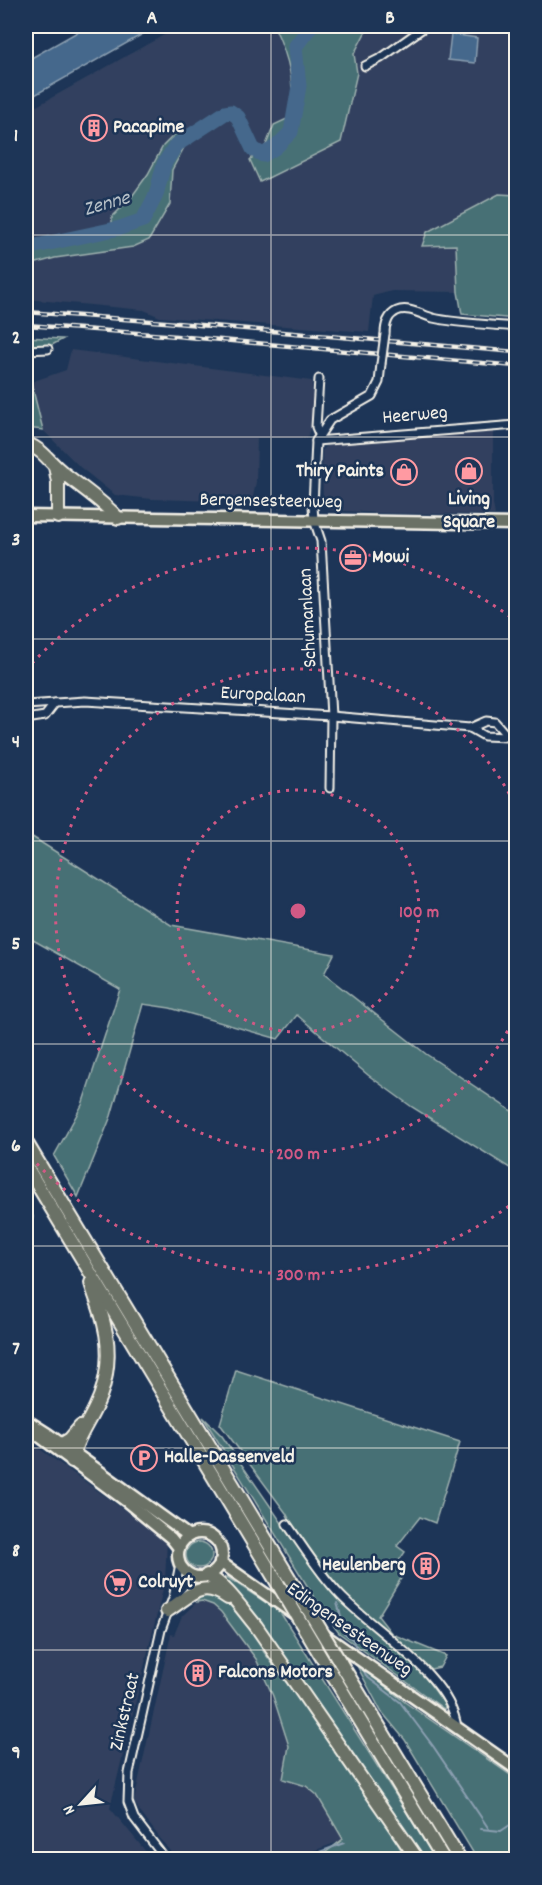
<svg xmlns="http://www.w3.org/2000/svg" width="542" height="1885" font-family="Dekko,sans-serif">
<rect width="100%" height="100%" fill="#1d3557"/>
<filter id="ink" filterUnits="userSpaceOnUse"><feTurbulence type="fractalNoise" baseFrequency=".0167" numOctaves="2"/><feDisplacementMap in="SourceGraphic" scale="12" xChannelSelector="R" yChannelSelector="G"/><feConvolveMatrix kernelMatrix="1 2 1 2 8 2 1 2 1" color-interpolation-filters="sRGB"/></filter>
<g filter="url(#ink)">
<g fill="#31415e">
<path d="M180 26H274L291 73V109L287 119 274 125 266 145 250 160 260 182 357 73 354 54 365 33 372 26H516V195L499 194 427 232 422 246 456 245 458 292 392 291 373 296 369 332 160 317 144 310 26 299V112Z"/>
<path d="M71 350 312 381 313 421 307 438H257L256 482 252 502 152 499 115 495 81 468 43 430 31 382 66 370Z"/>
<path d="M493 430V504L495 515 378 513 329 510 323 504 322 451 327 445 399 437Z"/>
<path d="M26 1439 167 1541 165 1581 110 1808 152 1859 26 1860Z"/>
<path d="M202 1601 213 1605 221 1612 256 1659 273 1696 289 1746 283 1779 306 1786 317 1795 344 1840 290 1859H176L140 1812 134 1801 171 1634 174 1635 182 1616 197 1602Z"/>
</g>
<g fill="#477075" stroke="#9eb0ae" stroke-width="1.5">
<path d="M274 26H372L365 33 354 54 357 73 341 142 260 182 250 160 266 145 274 125 287 119C299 89 287 54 274 26Z"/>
<path d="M181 128 188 140 172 170 170 204 149 240 133 247 55 258 26 266V256L55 244 112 228V217L130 199 148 174 163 146Z"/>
<path d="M499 194 516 195V319L462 314 458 292 456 245 422 246 427 232Z"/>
<path d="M26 337 63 339 52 345 26 348Z"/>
<path d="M31 382 43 430 26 428V385Z"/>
<path d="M26 833 171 925 334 954 324 974 426 1054 516 1114V1172L412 1107 368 1075 297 1015 278 1039 170 1008 143 1004 111 1116 78 1197 54 1156 82 1105 120 989 26 936Z"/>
<path d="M236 1370 460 1442 435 1523 420 1517 397 1546 405 1552 396 1565 405 1572 378 1616 392 1634 446 1656 440 1667 431 1669 402 1645 446 1706 444 1709 339 1633 324 1613 203 1417 222 1436 321 1580 286 1513 220 1424Z"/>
<circle cx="199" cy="1555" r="13"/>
<path d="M227 1577 280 1612 436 1859H424L268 1632 219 1578Z"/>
<path d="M216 1594C238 1610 249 1627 264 1649L263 1651 356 1776 407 1859H349L346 1856 333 1859H317L343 1839 317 1795 306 1786 283 1779 289 1746 273 1696 256 1659 221 1612 213 1605 202 1601 197 1602 201 1595Z"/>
<path d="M355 1662 406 1703 516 1779V1859H477L405 1740 381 1711Z"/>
</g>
<g fill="#45688c" stroke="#8b9fb1" stroke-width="1.5">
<path d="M88 26H157L26 100V61Z"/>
<path d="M451 34 477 38 475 63 448 60Z"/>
</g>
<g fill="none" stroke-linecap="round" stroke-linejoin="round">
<g stroke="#8b9fb1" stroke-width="2">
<path d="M337 1603 341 1616 343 1632 353 1640 358 1654"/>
<path d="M363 1668 366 1676 400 1702 433 1746 489 1829"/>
<path d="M481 1829 501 1831 516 1821"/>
<path d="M298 1860 344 1843"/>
</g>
<path stroke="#45688c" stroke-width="15" d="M26 248 120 228 143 220 156 195 164 164 176 145 225 113 231 112 238 117 253 149 263 155 276 147 291 132 299 86 295 47 311 26"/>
<defs>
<g id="street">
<path d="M365 66 381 58 426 26"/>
<path d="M385 334C385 325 388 315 397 311 408 306 422 315 433 318 460 324 489 324 516 327"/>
<path d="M26 350 48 349"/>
<path d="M319 434 316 427 319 379"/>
<path d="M316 441 516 425"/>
<path d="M26 705 85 701 331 716 470 728 484 736 508 737"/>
<path d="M26 719 45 716 55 703"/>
<path d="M470 728 486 721 495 722 508 737 516 738"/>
<path d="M330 788 331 716 321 541 314 520 313 506 316 441 330 420 372 396 379 382 381 364"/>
<path d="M26 1222 28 1217"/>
<path d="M287 1524C304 1548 320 1574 340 1595 375 1632 451 1675 457 1728"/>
<path d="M175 1596 193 1575"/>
<path d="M166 1860 134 1818 128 1802 129 1773 161 1630 173 1598 180 1564"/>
</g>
<g id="primary">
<path d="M26 516 516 524"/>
<path d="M26 1420 48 1434 189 1536"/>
<path d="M31 1430 126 1501 171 1538 179 1548"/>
<circle cx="200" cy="1555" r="22"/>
<path d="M220 1562 516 1769"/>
</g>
<g id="highway">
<path d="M26 443C46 452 46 459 62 472 81 487 101 500 118 518"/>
<path d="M55 466 58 482V517"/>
<path d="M26 1142 302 1599"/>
<path d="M26 1166 278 1584"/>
<path d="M62 1444 70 1439 80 1427"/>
<path d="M72 1461C74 1442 88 1424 96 1406 108 1381 111 1351 104 1324 101 1310 95 1297 91 1283"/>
<path d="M207 1575C228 1587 240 1607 256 1626L418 1860"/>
<path d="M167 1611C190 1597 200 1578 228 1598"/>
<path d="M315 1646 444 1860"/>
<path d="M340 1662 460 1860"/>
</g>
</defs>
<use href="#street" stroke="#f4f1e8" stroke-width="11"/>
<use href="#primary" stroke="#f4f1e8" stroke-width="15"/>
<use href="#highway" stroke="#f4f1e8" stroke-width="16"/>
<use href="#street" stroke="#1d3557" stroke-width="7"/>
<use href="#primary" stroke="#6a7166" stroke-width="10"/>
<use href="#highway" stroke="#6a7166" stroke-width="12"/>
<defs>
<g id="rail">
<path d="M26 312 165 322 516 352"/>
<path d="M26 325 165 335 516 366"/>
</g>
</defs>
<use href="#rail" stroke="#f4f1e8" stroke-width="4.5"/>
<use href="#rail" stroke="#1d3557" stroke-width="2" stroke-dasharray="7" stroke-linecap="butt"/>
<defs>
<path id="street-bridge" d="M381 364 385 334"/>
<g id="highway-bridge">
<path d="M278 1584 315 1646"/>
<path d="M302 1599 340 1662"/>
</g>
</defs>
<use href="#street-bridge" stroke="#f4f1e8" stroke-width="11" stroke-linecap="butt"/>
<use href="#highway-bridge" stroke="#f4f1e8" stroke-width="16" stroke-linecap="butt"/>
<use href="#street-bridge" stroke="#1d3557" stroke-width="7"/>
<use href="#highway-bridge" stroke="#6a7166" stroke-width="12"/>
</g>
</g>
<path fill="none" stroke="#f4f1e8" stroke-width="1.5" stroke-opacity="0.55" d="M271 26V1860M26 235H516M26 437H516M26 639H516M26 841H516M26 1044H516M26 1246H516M26 1448H516M26 1650H516"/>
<g fill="none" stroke="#d15985" stroke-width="3" stroke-dasharray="3 6">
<circle cx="298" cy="911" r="121"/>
<path d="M516 1015A242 242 0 1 1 516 807"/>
<path d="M516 1201A363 363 0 0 1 26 1152M26 670A363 363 0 0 1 516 621"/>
</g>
<defs>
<symbol id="building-ring" viewBox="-11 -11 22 22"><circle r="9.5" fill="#1d3557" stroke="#ff9aa2" stroke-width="1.5"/><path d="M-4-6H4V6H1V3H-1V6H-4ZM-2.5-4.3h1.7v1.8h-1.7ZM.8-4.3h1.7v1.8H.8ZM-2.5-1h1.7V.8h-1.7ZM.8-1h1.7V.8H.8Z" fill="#ff9aa2"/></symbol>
<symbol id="shop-ring" viewBox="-11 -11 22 22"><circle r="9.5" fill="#1d3557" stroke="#ff9aa2" stroke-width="1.5"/><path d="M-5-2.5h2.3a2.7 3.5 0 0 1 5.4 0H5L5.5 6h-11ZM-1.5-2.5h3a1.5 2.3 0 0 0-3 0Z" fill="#ff9aa2"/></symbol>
<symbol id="office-ring" viewBox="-11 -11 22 22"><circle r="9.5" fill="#1d3557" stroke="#ff9aa2" stroke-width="1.5"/><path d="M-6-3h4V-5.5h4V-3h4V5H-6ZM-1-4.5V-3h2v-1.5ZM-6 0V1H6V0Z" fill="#ff9aa2"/></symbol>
<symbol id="parking-ring" viewBox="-11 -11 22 22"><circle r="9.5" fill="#1d3557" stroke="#ff9aa2" stroke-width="1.5"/><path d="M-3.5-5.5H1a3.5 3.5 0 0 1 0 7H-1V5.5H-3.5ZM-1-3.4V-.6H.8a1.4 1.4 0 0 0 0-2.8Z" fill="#ff9aa2"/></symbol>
<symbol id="supermarket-ring" viewBox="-11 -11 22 22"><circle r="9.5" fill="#1d3557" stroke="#ff9aa2" stroke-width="1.5"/><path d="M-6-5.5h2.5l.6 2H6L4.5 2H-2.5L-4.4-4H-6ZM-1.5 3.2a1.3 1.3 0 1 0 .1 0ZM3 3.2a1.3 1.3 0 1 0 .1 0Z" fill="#ff9aa2"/></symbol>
</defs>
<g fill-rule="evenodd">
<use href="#building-ring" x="79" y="113" width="30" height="30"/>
<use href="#shop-ring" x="454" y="456" width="30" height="30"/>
<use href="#shop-ring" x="389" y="457" width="30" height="30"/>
<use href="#office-ring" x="338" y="543" width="30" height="30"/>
<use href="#parking-ring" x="129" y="1443" width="30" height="30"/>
<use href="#building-ring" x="411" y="1551" width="30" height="30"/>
<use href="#supermarket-ring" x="103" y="1568" width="30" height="30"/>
<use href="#building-ring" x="183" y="1658" width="30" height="30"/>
</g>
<g text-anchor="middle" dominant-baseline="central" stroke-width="5" stroke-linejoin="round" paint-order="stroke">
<g font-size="20" font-weight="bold" fill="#f4f1e8" stroke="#1d3557" text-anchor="start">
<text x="113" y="128">Pacapime</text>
<text x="384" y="472" text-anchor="end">Thiry Paints</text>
<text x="469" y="500" text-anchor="middle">Living<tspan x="469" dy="23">Square</tspan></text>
<text x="372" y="558">Mowi</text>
<text x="164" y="1458">Halle-Dassenveld</text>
<text x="406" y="1566" text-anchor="end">Heulenberg</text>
<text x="138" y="1583">Colruyt</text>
<text x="218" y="1673">Falcons Motors</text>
</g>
<g font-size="20" fill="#f4f1e8" stroke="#1d3557">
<text transform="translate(415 416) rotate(-5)">Heerweg</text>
<text transform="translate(271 502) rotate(1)">Bergensesteenweg</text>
<text transform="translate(309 618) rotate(-93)">Schumanlaan</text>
<text transform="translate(263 696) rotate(3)">Europalaan</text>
<text transform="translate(349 1630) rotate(35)">Edingensesteenweg</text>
<text transform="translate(126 1712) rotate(-77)">Zinkstraat</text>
</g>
<g font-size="21" font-style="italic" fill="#b7c1c8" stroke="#1d3557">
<text transform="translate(107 205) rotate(-16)">Zenne</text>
</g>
</g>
<circle cx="298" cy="911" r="9" fill="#d15985" stroke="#1d3557" stroke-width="3"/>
<g font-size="18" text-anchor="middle" font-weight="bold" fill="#d15985" stroke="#1d3557" stroke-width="5" stroke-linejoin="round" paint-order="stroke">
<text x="419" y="917">100 m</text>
<text x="298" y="1159">200 m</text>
<text x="298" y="1280">300 m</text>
</g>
<rect width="542" height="1885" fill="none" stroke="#1d3557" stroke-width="66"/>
<g transform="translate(81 1804) rotate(243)" stroke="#1d3557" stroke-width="4.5" paint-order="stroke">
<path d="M0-4.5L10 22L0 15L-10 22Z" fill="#f4f1e8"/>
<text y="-9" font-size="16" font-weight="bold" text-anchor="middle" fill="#f4f1e8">N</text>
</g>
<rect x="33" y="33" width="476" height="1819" fill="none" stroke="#f4f1e8" stroke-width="2"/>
<g font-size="20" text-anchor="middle" font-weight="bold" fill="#f4f1e8">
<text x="152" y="23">A</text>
<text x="390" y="23">B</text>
<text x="16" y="141">1</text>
<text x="16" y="343">2</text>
<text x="16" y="545">3</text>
<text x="16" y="747">4</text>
<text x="16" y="949">5</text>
<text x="16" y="1151">6</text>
<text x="16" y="1354">7</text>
<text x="16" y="1556">8</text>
<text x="16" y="1758">9</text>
</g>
</svg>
